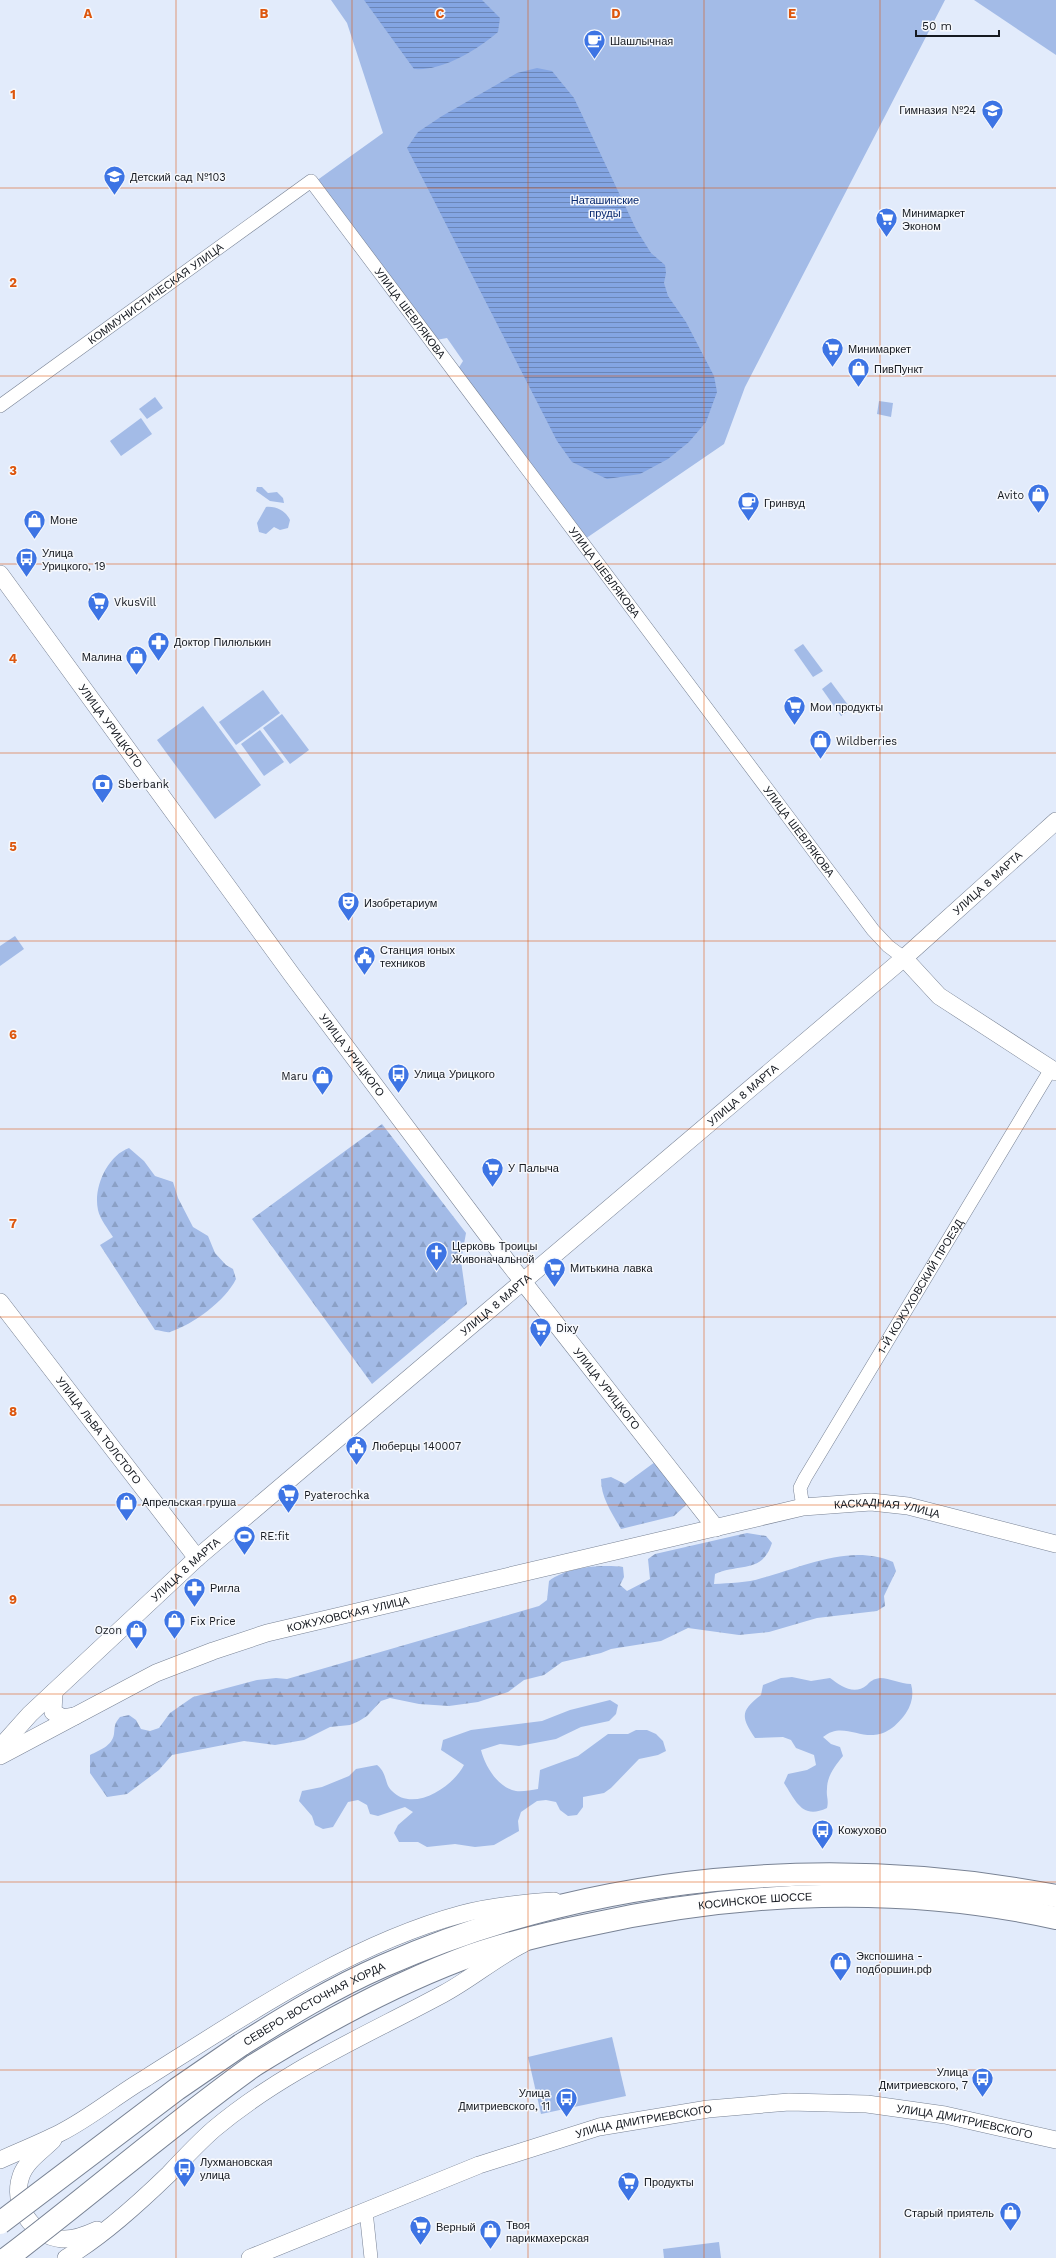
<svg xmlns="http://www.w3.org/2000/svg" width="1056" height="2258" font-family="'Work Sans',sans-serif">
<defs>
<pattern id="forest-firs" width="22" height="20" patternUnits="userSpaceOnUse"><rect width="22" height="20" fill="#a3bbe7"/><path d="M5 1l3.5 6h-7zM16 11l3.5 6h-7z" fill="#8ba0c6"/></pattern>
<pattern id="water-rules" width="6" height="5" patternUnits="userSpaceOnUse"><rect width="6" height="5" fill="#84a5e3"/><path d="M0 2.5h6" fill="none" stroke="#6b86b8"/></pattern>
</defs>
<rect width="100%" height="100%" fill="#e2ebfb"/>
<g fill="#a3bbe7">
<path d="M331 0H945L745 387 724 444 585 539 458 369 463 361 447 338 436 340 316 181 383 133 347 23Z"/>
<path d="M974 0H1056V55Z"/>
<path d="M155 397 163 408 147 419 139 409Z"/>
<path d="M879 401 893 403 891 417 877 414Z"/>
<path d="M141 418 152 434 121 456 110 441Z"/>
<path d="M257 487H262L268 493 277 492 283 498 284 503 270 501 256 491Z"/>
<path d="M266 507C276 506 286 511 290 520L288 528 280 530 274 527 266 534 259 532 257 523Z"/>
<path d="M803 644 823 671 813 677 794 650Z"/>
<path d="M831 682 851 709 841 716 822 689Z"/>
<path d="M263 690 280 713 236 745 219 722Z"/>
<path d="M203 706 261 785 215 819 157 740Z"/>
<path d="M282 714 309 750 290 764 263 728Z"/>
<path d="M260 730 284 762 264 776 241 744Z"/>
<path d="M15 936 24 949 0 966V946Z"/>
<path d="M792 1677 811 1681 830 1678C841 1686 854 1696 867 1685 871 1681 873 1679 880 1678 890 1678 900 1684 911 1684 914 1694 912 1704 906 1713 873 1759 849 1715 823 1737L831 1744 840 1747 843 1756C835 1766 827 1776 827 1789 826 1797 829 1799 827 1808 802 1820 796 1801 784 1783L788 1774 807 1770 816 1765 814 1755 796 1748 791 1740 783 1737 755 1738C741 1717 740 1711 761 1695L763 1685 781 1678Z"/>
<path d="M610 1700 618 1705 616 1714 609 1721 581 1727 556 1739 519 1746 500 1744 481 1750C485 1766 498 1788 516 1791 522 1792 531 1790 538 1789L540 1770 578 1756 608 1734H628L636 1730H647L656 1734 663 1741 666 1751 658 1755 639 1759 611 1788 604 1793 583 1797V1807L577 1815 568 1816 560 1810 556 1802 546 1800 537 1801 521 1812 518 1821 519 1831 494 1845 475 1847 455 1844 427 1847 418 1842H399L394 1833 398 1825 413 1812 405 1807 378 1816 370 1814 367 1805 358 1800 348 1802 333 1827 323 1829 315 1825 312 1816 299 1801 302 1791 322 1787 349 1776 356 1769 377 1765C388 1774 384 1784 392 1791 413 1813 453 1787 464 1765L441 1750 443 1740 471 1730 542 1721 570 1710Z"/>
<path d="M612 2037 626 2096 541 2114 528 2057Z"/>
<path d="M719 2242 721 2258H664L663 2249Z"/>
</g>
<g fill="url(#forest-firs)">
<path d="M382 1124 466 1233 461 1261 467 1304 372 1384 252 1219Z"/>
<path d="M129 1148 144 1161 155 1176 173 1182 178 1198 193 1227 208 1236 215 1253 226 1265 233 1269 236 1279C225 1301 194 1324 170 1332 166 1333 159 1330 155 1330L100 1245 113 1237C108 1229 100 1219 98 1210 93 1188 107 1156 129 1148Z"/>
<path d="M655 1462 680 1490 686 1505 674 1516 621 1529C612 1513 601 1498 601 1479L611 1477 625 1484Z"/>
<path d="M747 1533 766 1536 772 1543C762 1574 740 1563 715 1574L714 1584C729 1583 747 1583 762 1578 803 1567 851 1543 893 1562L896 1571 884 1596 885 1606 877 1611 817 1618 769 1632 739 1635 688 1628 661 1641 611 1649 601 1653 562 1662 544 1675 524 1680 508 1692 478 1702 449 1706 419 1704 390 1698 381 1701 367 1716 359 1721 350 1725 330 1727 304 1740 275 1745 244 1741 172 1755 159 1770 127 1794 107 1797 90 1773V1755C100 1750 112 1746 114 1734 115 1726 114 1724 120 1717L129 1715 136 1720 141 1729 150 1731 159 1728 170 1713 193 1697 257 1680 276 1678 287 1679 539 1606 547 1600 549 1581C566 1567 602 1564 623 1567L624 1577 620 1585 627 1591 650 1579 648 1559 655 1554Z"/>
</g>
<g fill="url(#water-rules)">
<path d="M364 0H482L500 18 498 32C477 50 443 71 414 69Z"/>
<path d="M537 68 552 71 574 98 636 229 651 253 665 265 666 273 664 283 668 296 686 322 714 376 717 392 706 422 689 442 668 459 640 474 607 479 572 462 557 441 407 148 418 132 442 116 517 73Z"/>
</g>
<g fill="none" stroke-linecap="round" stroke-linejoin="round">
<defs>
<g id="minor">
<path id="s1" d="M0 406 311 181 873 930 888 946 904 958"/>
<path id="s2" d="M803 1507 800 1488 805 1478 1051 1069"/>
<path d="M366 2211 371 2258"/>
</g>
<g id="tertiary">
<path id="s3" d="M0 574 292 975 506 1260 716 1528"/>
<path d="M904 958 939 996 1056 1072"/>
<path id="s4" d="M0 1302 197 1558"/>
<path d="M54 1692 53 1712 63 1718 75 1716"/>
<path id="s5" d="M0 1752 4 1743 30 1714 197 1558 904 958 1056 821"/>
<path id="s6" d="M0 1756 156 1673 213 1651 267 1633 803 1507 871 1502 908 1506 1056 1544"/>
<path d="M53 2140C42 2151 26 2161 21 2176 11 2205 32 2236 62 2239 74 2240 86 2235 97 2230"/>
<path d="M0 2160C20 2151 40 2143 60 2133 90 2118 117 2095 146 2078 243 2017 350 1944 462 1914 491 1906 523 1903 554 1901"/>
<path d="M66 2258C103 2236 138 2204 169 2174 184 2158 198 2143 214 2129 283 2071 365 2036 443 1994 471 1979 495 1958 523 1944"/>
<path id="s7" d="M250 2258 479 2165 599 2127 708 2109 789 2102 867 2104 945 2115 1056 2140"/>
</g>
<g id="trunk">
<path id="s8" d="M241 2045C287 2016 333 1988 383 1966 594 1873 831 1853 1056 1896"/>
<path id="s9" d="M253 2066C319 2025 386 1988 459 1960 501 1944 544 1934 588 1925 741 1891 903 1884 1056 1918"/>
</g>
</defs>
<use href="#minor" stroke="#788294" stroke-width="14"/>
<use href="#tertiary" stroke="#788294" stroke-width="18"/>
<use href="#trunk" stroke="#788294" stroke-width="24"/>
<use href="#minor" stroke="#fff" stroke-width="13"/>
<use href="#tertiary" stroke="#fff" stroke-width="17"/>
<use href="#trunk" stroke="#fff" stroke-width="22"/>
<defs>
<g id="trunk-bridge">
<path d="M0 2223 177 2089 241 2045"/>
<path d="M7 2258C90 2195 168 2127 253 2066"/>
</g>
</defs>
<use href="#trunk-bridge" stroke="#788294" stroke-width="24" stroke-linecap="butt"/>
<use href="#trunk-bridge" stroke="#fff" stroke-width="22"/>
</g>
<path fill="none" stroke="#dd560d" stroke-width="1" stroke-opacity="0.55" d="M176 0V2258M352 0V2258M528 0V2258M704 0V2258M880 0V2258M0 188H1056M0 376H1056M0 564H1056M0 753H1056M0 941H1056M0 1129H1056M0 1317H1056M0 1505H1056M0 1694H1056M0 1882H1056M0 2070H1056"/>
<defs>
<symbol id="cafe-pin" viewBox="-11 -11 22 30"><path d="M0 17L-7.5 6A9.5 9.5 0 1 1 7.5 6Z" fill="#3d74e4" stroke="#f6f8fc"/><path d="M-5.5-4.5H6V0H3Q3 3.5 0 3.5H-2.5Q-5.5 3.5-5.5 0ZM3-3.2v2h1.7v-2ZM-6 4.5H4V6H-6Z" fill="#fff"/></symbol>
<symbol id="school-pin" viewBox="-11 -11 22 30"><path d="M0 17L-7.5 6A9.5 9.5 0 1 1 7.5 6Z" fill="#3d74e4" stroke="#f6f8fc"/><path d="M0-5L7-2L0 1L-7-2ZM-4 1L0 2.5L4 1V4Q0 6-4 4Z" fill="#fff"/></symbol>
<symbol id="supermarket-pin" viewBox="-11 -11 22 30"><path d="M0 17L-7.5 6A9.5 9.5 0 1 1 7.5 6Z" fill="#3d74e4" stroke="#f6f8fc"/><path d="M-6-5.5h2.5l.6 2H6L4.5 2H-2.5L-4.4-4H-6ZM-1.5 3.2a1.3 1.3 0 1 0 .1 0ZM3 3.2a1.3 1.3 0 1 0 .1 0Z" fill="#fff"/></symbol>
<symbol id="shop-pin" viewBox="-11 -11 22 30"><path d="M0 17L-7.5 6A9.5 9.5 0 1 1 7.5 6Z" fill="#3d74e4" stroke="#f6f8fc"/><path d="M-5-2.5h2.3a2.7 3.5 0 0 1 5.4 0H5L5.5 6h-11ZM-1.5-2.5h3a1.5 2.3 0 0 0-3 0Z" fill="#fff"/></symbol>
<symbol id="bus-pin" viewBox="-11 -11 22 30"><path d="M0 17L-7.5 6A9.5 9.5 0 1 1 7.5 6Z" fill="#3d74e4" stroke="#f6f8fc"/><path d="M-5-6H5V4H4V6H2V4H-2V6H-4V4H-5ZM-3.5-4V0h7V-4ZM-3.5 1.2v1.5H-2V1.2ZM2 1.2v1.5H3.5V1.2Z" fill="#fff"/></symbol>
<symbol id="pharmacy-pin" viewBox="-11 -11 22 30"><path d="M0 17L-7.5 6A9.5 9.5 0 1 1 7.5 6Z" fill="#3d74e4" stroke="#f6f8fc"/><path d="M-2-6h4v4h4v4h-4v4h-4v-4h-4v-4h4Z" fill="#fff"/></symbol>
<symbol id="bank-pin" viewBox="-11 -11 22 30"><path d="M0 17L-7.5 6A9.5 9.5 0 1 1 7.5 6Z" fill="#3d74e4" stroke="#f6f8fc"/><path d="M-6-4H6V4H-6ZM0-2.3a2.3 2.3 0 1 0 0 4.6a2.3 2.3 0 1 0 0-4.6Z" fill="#fff"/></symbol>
<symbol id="theatre-pin" viewBox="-11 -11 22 30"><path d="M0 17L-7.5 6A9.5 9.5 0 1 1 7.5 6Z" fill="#3d74e4" stroke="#f6f8fc"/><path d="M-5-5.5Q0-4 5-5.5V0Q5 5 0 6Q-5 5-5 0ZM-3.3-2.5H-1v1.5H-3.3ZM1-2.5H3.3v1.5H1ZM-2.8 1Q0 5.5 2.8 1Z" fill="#fff"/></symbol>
<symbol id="civic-pin" viewBox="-11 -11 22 30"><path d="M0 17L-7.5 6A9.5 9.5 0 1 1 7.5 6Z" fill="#3d74e4" stroke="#f6f8fc"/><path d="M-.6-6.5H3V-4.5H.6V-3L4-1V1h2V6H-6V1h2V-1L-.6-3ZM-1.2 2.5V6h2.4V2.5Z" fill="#fff"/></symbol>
<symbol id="church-pin" viewBox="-11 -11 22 30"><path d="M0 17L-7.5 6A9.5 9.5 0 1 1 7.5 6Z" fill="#3d74e4" stroke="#f6f8fc"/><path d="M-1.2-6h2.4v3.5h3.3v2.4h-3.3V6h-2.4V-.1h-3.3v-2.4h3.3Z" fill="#fff"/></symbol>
<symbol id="stadium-pin" viewBox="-11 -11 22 30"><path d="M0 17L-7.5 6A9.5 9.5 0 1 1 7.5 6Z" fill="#3d74e4" stroke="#f6f8fc"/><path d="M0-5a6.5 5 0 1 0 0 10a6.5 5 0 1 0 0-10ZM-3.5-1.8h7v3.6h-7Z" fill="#fff"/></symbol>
</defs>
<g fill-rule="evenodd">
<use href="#cafe-pin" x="582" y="28" width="25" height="34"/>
<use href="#school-pin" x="980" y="98" width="25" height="34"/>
<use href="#school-pin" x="102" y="164" width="25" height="34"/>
<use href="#supermarket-pin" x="874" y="206" width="25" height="34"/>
<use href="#supermarket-pin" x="820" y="336" width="25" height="34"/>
<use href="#shop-pin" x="846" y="356" width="25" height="34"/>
<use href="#shop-pin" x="1026" y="482" width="25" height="34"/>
<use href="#cafe-pin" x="736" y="490" width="25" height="34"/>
<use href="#shop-pin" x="22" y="508" width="25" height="34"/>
<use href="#bus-pin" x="14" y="546" width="25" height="34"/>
<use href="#supermarket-pin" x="86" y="590" width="25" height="34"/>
<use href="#pharmacy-pin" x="146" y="630" width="25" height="34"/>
<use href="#shop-pin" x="124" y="644" width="25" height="34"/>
<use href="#supermarket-pin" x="782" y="694" width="25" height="34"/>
<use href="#shop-pin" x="808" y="728" width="25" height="34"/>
<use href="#bank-pin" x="90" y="772" width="25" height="34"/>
<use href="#theatre-pin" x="336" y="890" width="25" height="34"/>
<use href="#civic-pin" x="352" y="944" width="25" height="34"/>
<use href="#bus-pin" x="386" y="1062" width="25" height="34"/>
<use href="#shop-pin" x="310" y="1064" width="25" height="34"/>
<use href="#supermarket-pin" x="480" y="1156" width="25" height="34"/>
<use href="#church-pin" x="424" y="1240" width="25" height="34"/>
<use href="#supermarket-pin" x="542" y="1256" width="25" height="34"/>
<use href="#supermarket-pin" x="528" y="1316" width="25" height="34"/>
<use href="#civic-pin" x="344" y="1434" width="25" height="34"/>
<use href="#supermarket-pin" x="276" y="1482" width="25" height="34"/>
<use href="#shop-pin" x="114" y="1490" width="25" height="34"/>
<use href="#stadium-pin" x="232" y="1524" width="25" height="34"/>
<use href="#pharmacy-pin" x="182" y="1576" width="25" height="34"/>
<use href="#shop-pin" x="162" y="1608" width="25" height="34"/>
<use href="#shop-pin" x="124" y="1618" width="25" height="34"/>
<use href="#bus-pin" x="810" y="1818" width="25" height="34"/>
<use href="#shop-pin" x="828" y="1950" width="25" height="34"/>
<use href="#bus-pin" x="970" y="2066" width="25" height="34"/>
<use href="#bus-pin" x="554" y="2086" width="25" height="34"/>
<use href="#bus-pin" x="172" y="2156" width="25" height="34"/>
<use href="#supermarket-pin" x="616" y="2170" width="25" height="34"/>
<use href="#shop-pin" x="998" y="2200" width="25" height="34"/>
<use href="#supermarket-pin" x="408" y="2214" width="25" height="34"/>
<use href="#shop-pin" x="478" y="2218" width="25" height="34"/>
</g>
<g text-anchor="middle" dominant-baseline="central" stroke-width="3" stroke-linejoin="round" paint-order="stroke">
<g font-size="11" fill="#151920" stroke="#f6f8fc" text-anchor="start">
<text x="610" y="41">Шашлычная</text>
<text x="976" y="110" text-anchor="end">Гимназия №24</text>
<text x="130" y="177">Детский сад №103</text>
<text x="902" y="213">Минимаркет<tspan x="902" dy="13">Эконом</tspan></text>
<text x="848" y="349">Минимаркет</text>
<text x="874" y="369">ПивПункт</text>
<text x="1024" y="495" text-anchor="end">Avito</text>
<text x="764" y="503">Гринвуд</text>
<text x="50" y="520">Моне</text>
<text x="42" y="553">Улица<tspan x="42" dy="13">Урицкого, 19</tspan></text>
<text x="114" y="602">VkusVill</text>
<text x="174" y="642">Доктор Пилюлькин</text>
<text x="122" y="657" text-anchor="end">Малина</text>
<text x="810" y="707">Мои продукты</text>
<text x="836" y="741">Wildberries</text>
<text x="118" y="784">Sberbank</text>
<text x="364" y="903">Изобретариум</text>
<text x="380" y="950">Станция юных<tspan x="380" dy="13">техников</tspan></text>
<text x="414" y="1074">Улица Урицкого</text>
<text x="308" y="1076" text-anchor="end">Maru</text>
<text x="508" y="1168">У Палыча</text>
<text x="452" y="1246">Церковь Троицы<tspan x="452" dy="13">Живоначальной</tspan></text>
<text x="570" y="1268">Митькина лавка</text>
<text x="556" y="1328">Dixy</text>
<text x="372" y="1446">Люберцы 140007</text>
<text x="304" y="1495">Pyaterochka</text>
<text x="142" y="1502">Апрельская груша</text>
<text x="260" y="1536">RE:fit</text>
<text x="210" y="1588">Ригла</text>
<text x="190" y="1621">Fix Price</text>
<text x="122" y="1630" text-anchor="end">Ozon</text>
<text x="838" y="1830">Кожухово</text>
<text x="856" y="1956">Экспошина -<tspan x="856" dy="13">подборшин.рф</tspan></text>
<text x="968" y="2072" text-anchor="end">Улица<tspan x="968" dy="13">Дмитриевского, 7</tspan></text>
<text x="550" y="2093" text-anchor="end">Улица<tspan x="550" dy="13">Дмитриевского, 11</tspan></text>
<text x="200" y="2162">Лухмановская<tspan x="200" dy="13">улица</tspan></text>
<text x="644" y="2182">Продукты</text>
<text x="994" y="2213" text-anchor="end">Старый приятель</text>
<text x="506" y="2225">Твоя<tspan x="506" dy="13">парикмахерская</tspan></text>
<text x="436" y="2227">Верный</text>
</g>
<g font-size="11" fill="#08296f" stroke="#f6f8fc">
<text x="605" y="200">Наташинские<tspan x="605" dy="13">пруды</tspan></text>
</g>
<g font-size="11" fill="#151920" stroke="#f6f8fc">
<text stroke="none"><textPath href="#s1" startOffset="192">КОММУНИСТИЧЕСКАЯ УЛИЦА</textPath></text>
<text stroke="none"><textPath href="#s1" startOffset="549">УЛИЦА ШЕВЛЯКОВА</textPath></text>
<text stroke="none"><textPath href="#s1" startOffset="873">УЛИЦА ШЕВЛЯКОВА</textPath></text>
<text stroke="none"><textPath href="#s3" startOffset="188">УЛИЦА УРИЦКОГО</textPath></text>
<text stroke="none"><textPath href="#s1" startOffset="1197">УЛИЦА ШЕВЛЯКОВА</textPath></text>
<text stroke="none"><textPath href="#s5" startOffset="1317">УЛИЦА 8 МАРТА</textPath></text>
<text stroke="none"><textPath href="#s3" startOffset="596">УЛИЦА УРИЦКОГО</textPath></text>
<text stroke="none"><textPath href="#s5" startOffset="993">УЛИЦА 8 МАРТА</textPath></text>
<text stroke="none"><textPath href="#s2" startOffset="254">1-Й КОЖУХОВСКИЙ ПРОЕЗД</textPath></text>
<text stroke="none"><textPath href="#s5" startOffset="669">УЛИЦА 8 МАРТА</textPath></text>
<text stroke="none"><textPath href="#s3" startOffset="1016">УЛИЦА УРИЦКОГО</textPath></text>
<text stroke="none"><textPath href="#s4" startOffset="162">УЛИЦА ЛЬВА ТОЛСТОГО</textPath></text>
<text stroke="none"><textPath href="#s6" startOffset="930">КАСКАДНАЯ УЛИЦА</textPath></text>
<text stroke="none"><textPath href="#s5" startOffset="261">УЛИЦА 8 МАРТА</textPath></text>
<text stroke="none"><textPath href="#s6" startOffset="378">КОЖУХОВСКАЯ УЛИЦА</textPath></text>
<text stroke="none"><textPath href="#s9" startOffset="535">КОСИНСКОЕ ШОССЕ</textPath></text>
<text stroke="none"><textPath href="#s8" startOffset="84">СЕВЕРО-ВОСТОЧНАЯ ХОРДА</textPath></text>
<text stroke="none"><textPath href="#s7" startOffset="742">УЛИЦА ДМИТРИЕВСКОГО</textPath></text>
<text stroke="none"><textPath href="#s7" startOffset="418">УЛИЦА ДМИТРИЕВСКОГО</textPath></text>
</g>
</g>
<g font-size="13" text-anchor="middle" font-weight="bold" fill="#dd560d" stroke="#f6f8fc" stroke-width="3" stroke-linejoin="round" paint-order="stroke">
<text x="88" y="18">A</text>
<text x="264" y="18">B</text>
<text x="440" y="18">C</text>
<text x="616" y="18">D</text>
<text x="792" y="18">E</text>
<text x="13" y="99">1</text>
<text x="13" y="287">2</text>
<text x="13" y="475">3</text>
<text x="13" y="663">4</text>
<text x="13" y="851">5</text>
<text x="13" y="1039">6</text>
<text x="13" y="1228">7</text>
<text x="13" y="1416">8</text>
<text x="13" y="1604">9</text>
</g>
<path d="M916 30v6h83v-6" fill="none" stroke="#151920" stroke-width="2"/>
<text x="922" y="30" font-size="12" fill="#151920" stroke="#f6f8fc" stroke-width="3" paint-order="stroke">50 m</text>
</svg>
